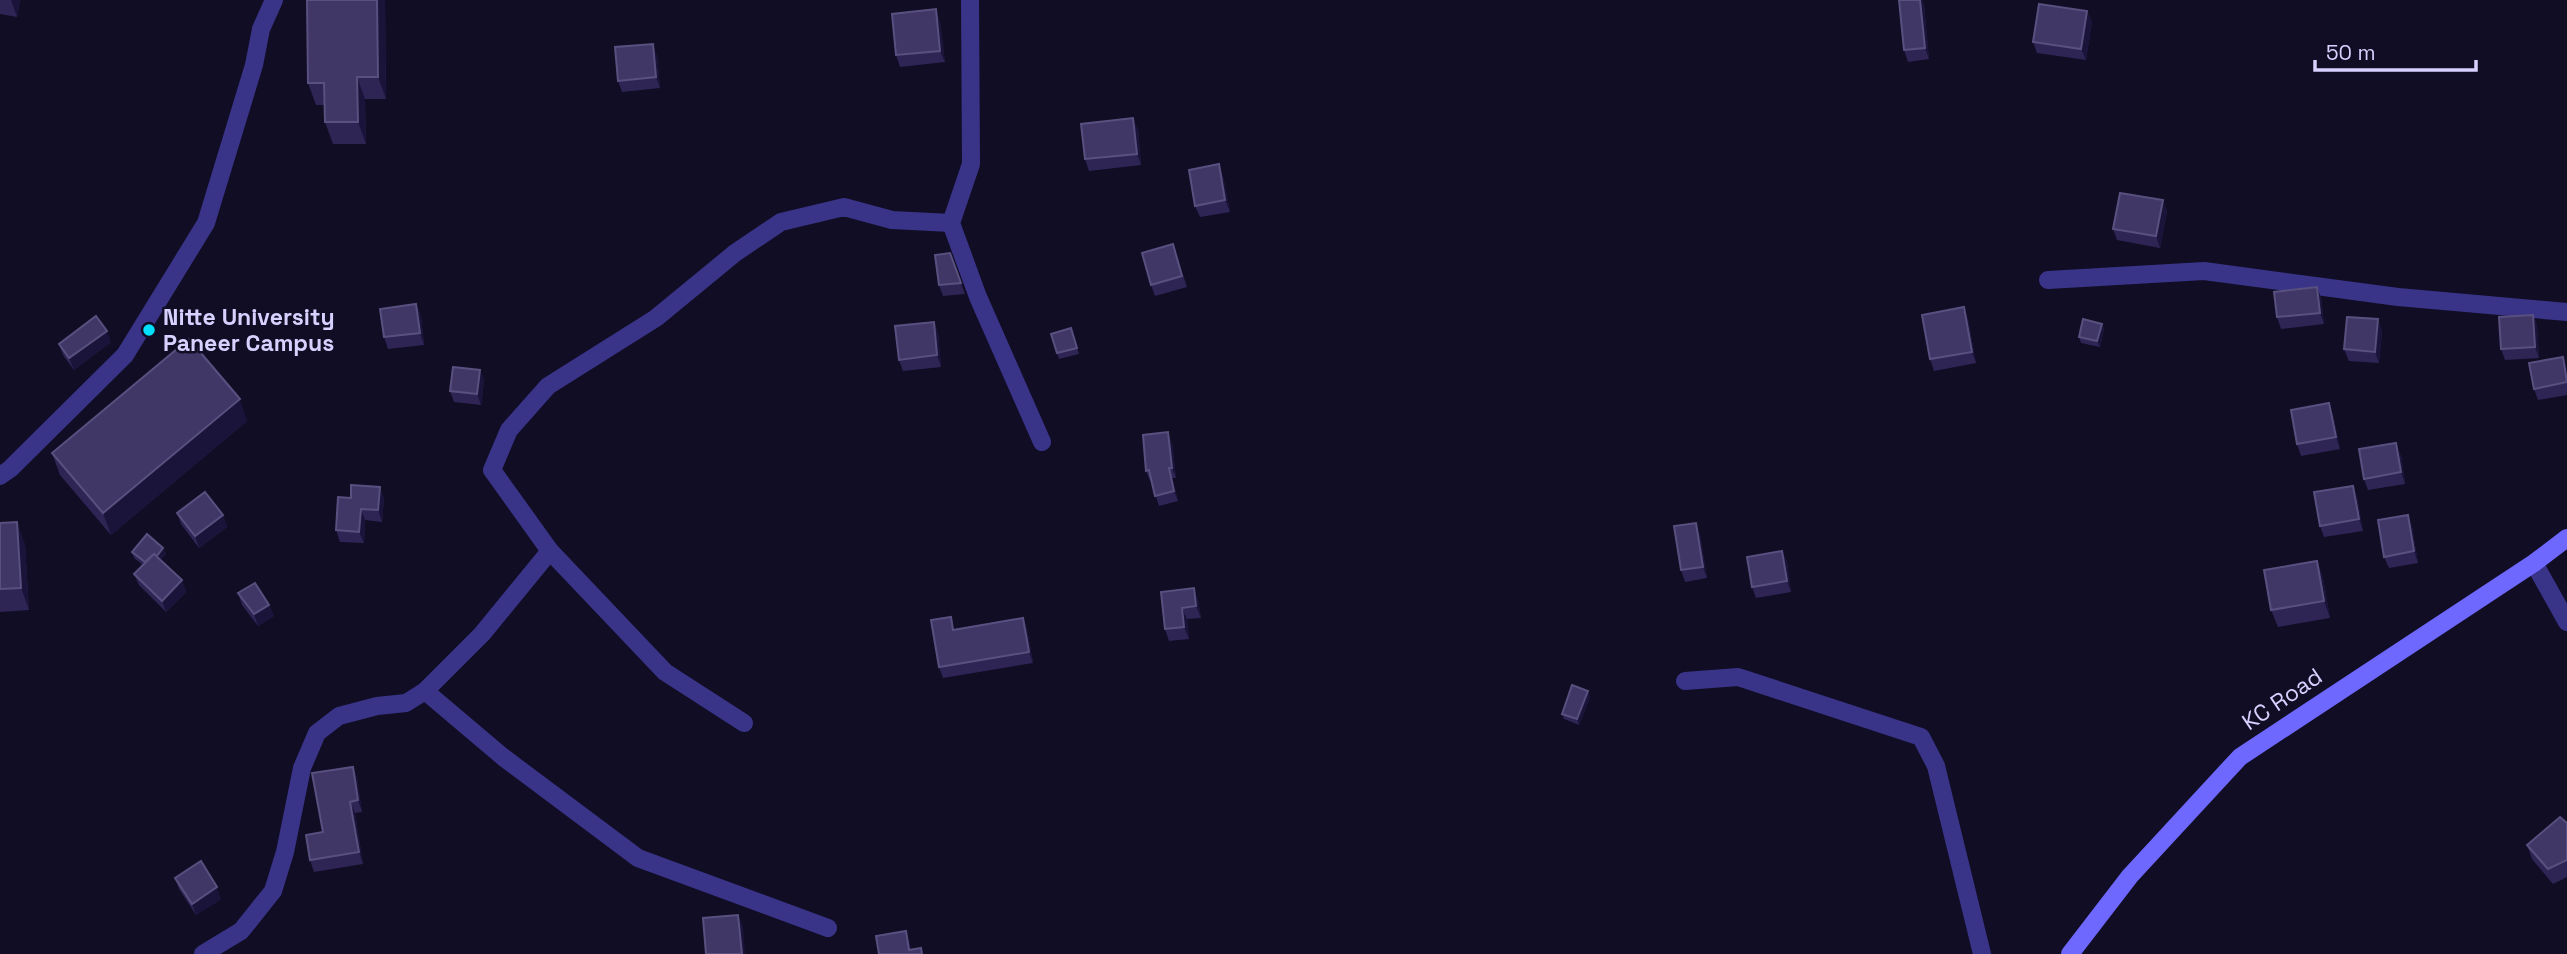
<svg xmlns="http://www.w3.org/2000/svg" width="2567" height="954" font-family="'Space Grotesk',sans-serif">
<rect width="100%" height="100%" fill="#110d25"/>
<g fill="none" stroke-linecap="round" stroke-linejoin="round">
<g stroke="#393488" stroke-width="18">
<path d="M970 0 971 164 951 223 978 297 1042 442"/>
<path d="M2048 280 2204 271 2398 297 2567 312"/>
<path d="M0 476 10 469 125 355 206 223 254 65 261 29 274 0"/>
<path d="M550 551 665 672 744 723"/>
<path d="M2534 563 2567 622"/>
<path d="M1685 681 1738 677 1921 737 1936 766 1982 954"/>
<path d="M425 691 503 757 638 858 828 928"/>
<path d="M203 954 241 931 273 891 285 852 302 768 317 733 339 716 377 706 406 703 425 691 482 634 550 551 492 470 509 430 548 386 656 318 735 253 781 222 844 207 892 220 951 223"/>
</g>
<path stroke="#6e68ff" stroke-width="18" d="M2070 954 2130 876 2240 757 2534 563 2567 538"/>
</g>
<g fill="#2f2555">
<path d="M0 0H20L17 17 0 14Z"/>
<path d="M307 0H385L386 99H365L366 144H333L325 122 324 105H316L308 83Z"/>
<path d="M1899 0H1922L1924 5 1929 59 1908 62 1904 50Z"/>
<path d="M2087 11 2092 22 2086 60 2037 53 2033 42Z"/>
<path d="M940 21 945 62 900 67 896 55Z"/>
<path d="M657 55 660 88 622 92 618 81Z"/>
<path d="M1138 129 1141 165 1089 171 1085 159Z"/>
<path d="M1223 176 1230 212 1200 217 1195 206Z"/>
<path d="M2163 200 2167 212 2160 248 2117 240 2113 229Z"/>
<path d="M1173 244 1187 287 1155 296 1151 285Z"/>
<path d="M950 253 965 294 943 296 939 285Z"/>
<path d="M2317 287 2321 298 2324 324 2281 329 2277 317Z"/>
<path d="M416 304 421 316 424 345 388 349 384 337Z"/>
<path d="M2533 315 2537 326 2539 358 2505 360 2501 349Z"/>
<path d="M1968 319 1976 363 1934 371 1930 359Z"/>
<path d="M934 322 938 333 941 367 903 371 899 360Z"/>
<path d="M2102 324 2104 329 2100 347 2081 343 2079 337Z"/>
<path d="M1071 328 1079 354 1059 359 1051 334Z"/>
<path d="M2382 331 2379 363 2349 361 2344 349Z"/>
<path d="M111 342 74 370 63 355 59 344Z"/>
<path d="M2563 357 2567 370V395L2538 400 2534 389Z"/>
<path d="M480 370 484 381 481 405 454 402 450 391Z"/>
<path d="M2333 414 2340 449 2301 456 2297 444Z"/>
<path d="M247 421 111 535 60 475 52 453Z"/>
<path d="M1172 443 1176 478H1172L1178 501 1159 506 1151 481H1150L1146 471Z"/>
<path d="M2401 455 2405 484 2368 490 2364 479Z"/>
<path d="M338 497 384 498 382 522 365 520 364 543 340 542 336 530Z"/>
<path d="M2357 497 2363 531 2324 537 2320 526Z"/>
<path d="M177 513 223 515 227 527 199 548 181 524Z"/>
<path d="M2408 515 2412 527 2418 563 2389 568 2384 557Z"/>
<path d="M0 523 25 544 29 610 0 612Z"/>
<path d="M1700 534 1707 578 1685 582 1681 570Z"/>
<path d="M163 548 166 554 160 560 182 580 186 592 166 612 139 585 134 574 143 565 134 558 132 552Z"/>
<path d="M1782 551 1787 562 1791 592 1756 598 1752 587Z"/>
<path d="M2317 561 2323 578 2330 618 2278 627 2271 610Z"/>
<path d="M1161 592 1198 600 1201 618 1187 619 1189 639 1169 641 1165 629Z"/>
<path d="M238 593 269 605 274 616 258 626 242 605Z"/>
<path d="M1023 618 1027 629 1033 663 943 678 939 667 955 629Z"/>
<path d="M1590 697 1579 725 1564 719 1562 714Z"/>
<path d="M353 767 357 778 362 812 355 813 363 864 314 872 310 860Z"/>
<path d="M2567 823V877L2553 884 2532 859 2527 845Z"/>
<path d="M175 878 221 899 196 915 179 889Z"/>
</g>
<g fill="#1b143a">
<path d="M11 0H20L17 17Z"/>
<path d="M377 0H385L386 99 378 77Z"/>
<path d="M1920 0H1922L1924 5 1929 59 1925 48Z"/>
<path d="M936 9 940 21 945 62 940 51Z"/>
<path d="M2087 11 2092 22 2086 60 2081 49Z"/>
<path d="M653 44 657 55 660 88 656 77Z"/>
<path d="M357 77 365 99 366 144 358 122Z"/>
<path d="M1133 118 1138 129 1141 165 1137 154Z"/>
<path d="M1219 164 1223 176 1230 212 1225 200Z"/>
<path d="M2163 200 2167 212 2160 248 2156 236Z"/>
<path d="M2317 287 2321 298 2324 324 2320 313Z"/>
<path d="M416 304 421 316 424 345 420 333Z"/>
<path d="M1964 307 1968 319 1976 363 1972 352Z"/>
<path d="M2533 315 2537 326 2539 358 2535 347Z"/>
<path d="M2378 319 2382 331 2379 363 2375 352Z"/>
<path d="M934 322 938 333 941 367 937 355Z"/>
<path d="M2102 324 2104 329 2100 347 2097 341Z"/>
<path d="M107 331 111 342 74 370 69 358Z"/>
<path d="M2563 357 2567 370V383Z"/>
<path d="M480 370 484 381 481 405 477 394Z"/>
<path d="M240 399 247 421 111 535 103 513Z"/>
<path d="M2329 403 2333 414 2340 449 2336 437Z"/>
<path d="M1168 432 1172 443 1176 478 1172 468Z"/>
<path d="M2396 443 2401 455 2405 484 2401 472Z"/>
<path d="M1169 468 1172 478 1178 501 1174 491Z"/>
<path d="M2353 486 2357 497 2363 531 2359 519Z"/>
<path d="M380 487 384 498 382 522 378 510Z"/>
<path d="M361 509 365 520 364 543 359 532Z"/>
<path d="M223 515 227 527 199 548 195 536Z"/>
<path d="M2408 515 2412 527 2418 563 2414 551Z"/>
<path d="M17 522 25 544 29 610 21 588Z"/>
<path d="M1696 523 1700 534 1707 578 1703 567Z"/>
<path d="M163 548 166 554 151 571 149 565Z"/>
<path d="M1782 551 1787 562 1791 592 1787 581Z"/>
<path d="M2317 561 2323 578 2330 618 2324 601Z"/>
<path d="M182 580 186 592 166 612 162 601Z"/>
<path d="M1194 588 1198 600 1201 618 1196 606Z"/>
<path d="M269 605 274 616 258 626 254 614Z"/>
<path d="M1182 608 1187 619 1189 639 1184 627Z"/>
<path d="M1023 618 1027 629 1033 663 1029 652Z"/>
<path d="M1588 691 1590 697 1579 725 1577 719Z"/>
<path d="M353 767 357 778 362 812 358 800Z"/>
<path d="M350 802 355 813 363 864 359 852Z"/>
<path d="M217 887 221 899 196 915 192 904Z"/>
<path d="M738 915 743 926 745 954H742Z"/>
<path d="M906 931 910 943 912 954 909 950Z"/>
</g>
<g fill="#413767" stroke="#58507f" stroke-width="2">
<path d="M307 0H377L378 77H357L358 122H325L324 83H308Z"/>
<path d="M1899 0H1920L1925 48 1904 50Z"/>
<path d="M2039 4 2087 11 2081 49 2033 42Z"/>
<path d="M936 9 940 51 896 55 892 14Z"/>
<path d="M653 44 656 77 618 81 615 47Z"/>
<path d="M1133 118 1137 154 1085 159 1081 124Z"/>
<path d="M1219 164 1225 200 1195 206 1189 170Z"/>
<path d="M2120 193 2163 200 2156 236 2113 229Z"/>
<path d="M1173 244 1182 276 1151 285 1142 253Z"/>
<path d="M950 253 961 283 939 285 935 255Z"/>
<path d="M2317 287 2320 313 2277 317 2274 292Z"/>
<path d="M416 304 420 333 384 337 380 309Z"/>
<path d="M1964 307 1972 352 1930 359 1922 315Z"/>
<path d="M2533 315 2535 347 2501 349 2499 317Z"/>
<path d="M96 316 107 331 69 358 59 344Z"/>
<path d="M2347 317 2378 319 2375 352 2344 349Z"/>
<path d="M2083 319 2102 324 2097 341 2079 337Z"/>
<path d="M934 322 937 355 899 360 895 326Z"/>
<path d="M1071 328 1077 348 1057 353 1051 334Z"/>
<path d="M189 339 240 399 103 513 52 453Z"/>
<path d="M2563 357 2567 382 2534 389 2529 363Z"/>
<path d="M453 367 480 370 477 394 450 391Z"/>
<path d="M2329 403 2336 437 2297 444 2291 410Z"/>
<path d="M1168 432 1172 468H1169L1174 491 1155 496 1149 470 1146 471 1143 435Z"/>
<path d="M2396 443 2401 472 2364 479 2359 449Z"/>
<path d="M351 485 380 487 378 510 361 509 359 532 336 530 338 497 351 498Z"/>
<path d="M2353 486 2359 519 2320 526 2314 492Z"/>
<path d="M205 492 223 515 195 536 177 513Z"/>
<path d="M2408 515 2414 551 2384 557 2378 520Z"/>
<path d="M17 522 21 588 0 589V523Z"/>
<path d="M1696 523 1703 567 1681 570 1674 526Z"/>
<path d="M147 534 163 548 157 556 154 554 145 562 132 552Z"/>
<path d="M1782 551 1787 581 1752 587 1747 557Z"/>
<path d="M154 554 182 580 162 601 134 574Z"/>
<path d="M2317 561 2324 601 2271 610 2264 570Z"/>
<path d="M255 583 269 605 254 614 238 593Z"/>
<path d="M1194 588 1196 606 1182 608 1184 627 1165 629 1161 592Z"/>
<path d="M951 617 953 630 1023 618 1029 652 939 667 931 620Z"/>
<path d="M1572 685 1588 691 1577 719 1562 714Z"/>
<path d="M353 767 358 800 350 802 359 852 310 860 306 835 323 832 312 773Z"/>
<path d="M2560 817 2567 823V860L2548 869 2527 845Z"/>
<path d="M201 861 217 887 192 904 175 878Z"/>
<path d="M738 915 742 954H706L703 918Z"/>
<path d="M906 931 909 950 921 948 922 954H879L876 936Z"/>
</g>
<circle fill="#00dffc" stroke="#110d25" stroke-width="2.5" cx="149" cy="330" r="7"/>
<g text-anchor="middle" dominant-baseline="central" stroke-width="5" stroke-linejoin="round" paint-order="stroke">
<g font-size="23" font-weight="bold" fill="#d7d1ff" stroke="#110d25" text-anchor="start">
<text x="163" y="317">Nitte University<tspan x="163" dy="26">Paneer Campus</tspan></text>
</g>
<g font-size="23" fill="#d7d1ff" stroke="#110d25">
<text transform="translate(2282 699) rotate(-34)">KC Road</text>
</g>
</g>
<path d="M2315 60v10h161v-10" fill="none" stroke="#d7d1ff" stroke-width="3.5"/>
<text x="2326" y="60" font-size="21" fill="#d7d1ff" stroke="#110d25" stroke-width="5" paint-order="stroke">50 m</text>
</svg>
